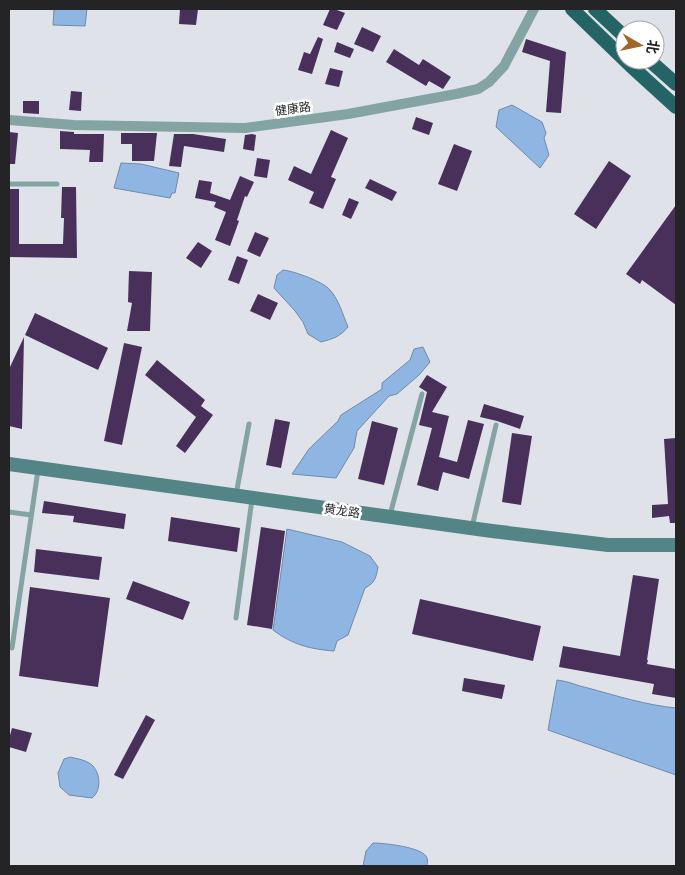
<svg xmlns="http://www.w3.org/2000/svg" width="685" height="875" font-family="'Fira Sans','Noto Sans SC',sans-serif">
<rect width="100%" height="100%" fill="#e0e2ea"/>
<g fill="#8fb6e3" stroke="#6f8aab">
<path d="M54 9H87L85 26 53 25Z"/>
<path d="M512 105 542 122 546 133 544 138 549 155 540 168 496 127 499 110Z"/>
<path d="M121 163 141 164 179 173 175 193H172L170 198 114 188Z"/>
<path d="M283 270C294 271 324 282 330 290 339 300 343 315 348 327 340 337 332 339 321 342L308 334 303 322 295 311 274 288 277 275Z"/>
<path d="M423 347 430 362 419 375 397 394 389 396 357 431 354 448 336 478 292 474 309 449 338 421 341 415 382 389V383L410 360 414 349Z"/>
<path d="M287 529 342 542 370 556 378 567C376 578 375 583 365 588L348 635 337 641 334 651C310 649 293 645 273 630Z"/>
<path d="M557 680C569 681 577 686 588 688 617 696 646 705 676 708V775L548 730Z"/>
<path d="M70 757C78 759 87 760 93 766 101 775 101 791 92 798L69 795 60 787 58 773 64 759Z"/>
<path d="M373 843C383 843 424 847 427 858 428 859 427 865 427 866H363L366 851Z"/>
</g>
<g fill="#49305b">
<path d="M180 9H198L196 25 179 24Z"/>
<path d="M330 9H334L345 13 337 30 323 25Z"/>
<path d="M362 27 381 36 373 52 354 44Z"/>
<path d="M318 37 323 39 312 74 298 70 304 52 310 54Z"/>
<path d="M526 39 566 52 561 113 546 112 550 61 522 52Z"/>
<path d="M337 42 354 49 350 58 334 52Z"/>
<path d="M394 49 419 65 423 59 451 77 443 89 429 81 426 86 386 62Z"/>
<path d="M330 68 343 71 339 87 325 84Z"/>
<path d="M71 91 82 92 81 111 69 110Z"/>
<path d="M23 101H39V114L23 113Z"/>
<path d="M416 117 433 123 429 135 412 129Z"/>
<path d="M331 130 348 138 331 177 336 179 323 209 309 203 314 192 288 180 294 166 311 174Z"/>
<path d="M60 131 74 132V134H104L103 162H89L90 150 60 149Z"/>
<path d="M9 132 18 133 15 164H9Z"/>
<path d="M121 133H157L154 161H132V144H121Z"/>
<path d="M174 134H193L226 139 224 152 184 146 181 167 169 166Z"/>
<path d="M252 134 256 135 254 151 243 149 245 135Z"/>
<path d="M454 144 472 151 457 191 438 184Z"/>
<path d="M257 158 270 160 267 178 254 176Z"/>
<path d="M609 161 631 176 596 229 574 214Z"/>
<path d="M240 176 254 182 247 197 245 196 237 220 239 221 230 246 215 240 226 212 214 207 216 202 195 198 199 180 212 182 210 193 230 200Z"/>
<path d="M370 179 397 192 392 201 365 188Z"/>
<path d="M62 187H76L77 258 9 257V189H19V244H63L64 218H61Z"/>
<path d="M349 198 359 202 351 219 342 215Z"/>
<path d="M676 205V305L642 280 640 284 626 274Z"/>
<path d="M255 232 269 238 260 257 247 251Z"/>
<path d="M198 242 212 251 201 268 186 258Z"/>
<path d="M237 256 248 260 239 284 228 280Z"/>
<path d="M129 271 152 272 150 331H127L132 303 128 302Z"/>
<path d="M258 294 278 303 270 320 250 311Z"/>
<path d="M35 313 108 348 98 370 25 335Z"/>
<path d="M24 337 22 429 9 426V369Z"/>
<path d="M124 343 142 347 122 445 104 441Z"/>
<path d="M157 360 205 400 201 406 213 415 185 453 176 446 196 417 145 375Z"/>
<path d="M427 375 447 387 432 412 449 416 439 457 457 462 468 420 484 424 469 479 443 472 438 491 417 485 432 428 419 425 427 392 419 387Z"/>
<path d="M484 404 524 416 520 429 497 421 480 417Z"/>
<path d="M275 419 290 422 281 468 266 465Z"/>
<path d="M372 421 398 428 384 485 358 479Z"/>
<path d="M512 433 532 436 521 505 502 502Z"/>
<path d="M676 438V523H670L669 516 652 518V505L668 504 664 439Z"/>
<path d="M44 501 126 514 124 529 73 522 74 516 42 513Z"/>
<path d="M171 517 240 528 237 552 168 541Z"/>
<path d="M261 527 285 531 272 629 247 625Z"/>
<path d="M36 549 102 557 99 580 34 572Z"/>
<path d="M633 575 659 579 647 660H648L647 664 676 669V698L652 694 654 684 559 667 563 646 620 656Z"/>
<path d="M133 581 190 602 183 620 126 599Z"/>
<path d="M30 587 110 598 98 687 19 676Z"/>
<path d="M420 599 541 626 533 661 412 634Z"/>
<path d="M464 678 505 685 502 699 462 691Z"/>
<path d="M146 715 155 720 123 779 114 775Z"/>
<path d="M12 728 32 733 26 752 9 747V739Z"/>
</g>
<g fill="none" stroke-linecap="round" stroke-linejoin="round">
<g stroke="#84a4a4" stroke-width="5">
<path d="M9 184H57"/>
<path d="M236 495 249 424"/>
<path d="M9 512 31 515"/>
<path d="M390 515 422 394"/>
<path d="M472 527 496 425"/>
<path d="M236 618 252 499"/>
<path d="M12 648 38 470"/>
</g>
<path stroke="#84a4a4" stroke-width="10" d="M9 120 74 125 245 128 348 114 456 94 478 89 489 82 504 66 534 9"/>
<path stroke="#548586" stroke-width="14" d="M9 464 492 531 608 545H676"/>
<g stroke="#246466" stroke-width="14">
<path d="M572 9 631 66 676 107"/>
<path d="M595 9 625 37"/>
<path d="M649 60 676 84"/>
</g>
</g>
<g text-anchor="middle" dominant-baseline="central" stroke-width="5" stroke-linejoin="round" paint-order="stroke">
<g font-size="12" fill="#242427" stroke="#fff">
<text transform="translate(293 109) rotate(-8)">健康路</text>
<text transform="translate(342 511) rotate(8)">黄龙路</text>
</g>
</g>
<rect width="685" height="875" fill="none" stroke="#242427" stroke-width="20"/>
<g transform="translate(640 45) rotate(99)"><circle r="24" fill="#ffffff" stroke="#a7a7a9"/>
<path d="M0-4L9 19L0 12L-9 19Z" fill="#a3662a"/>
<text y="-8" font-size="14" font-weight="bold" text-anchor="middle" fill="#242427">北</text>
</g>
</svg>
